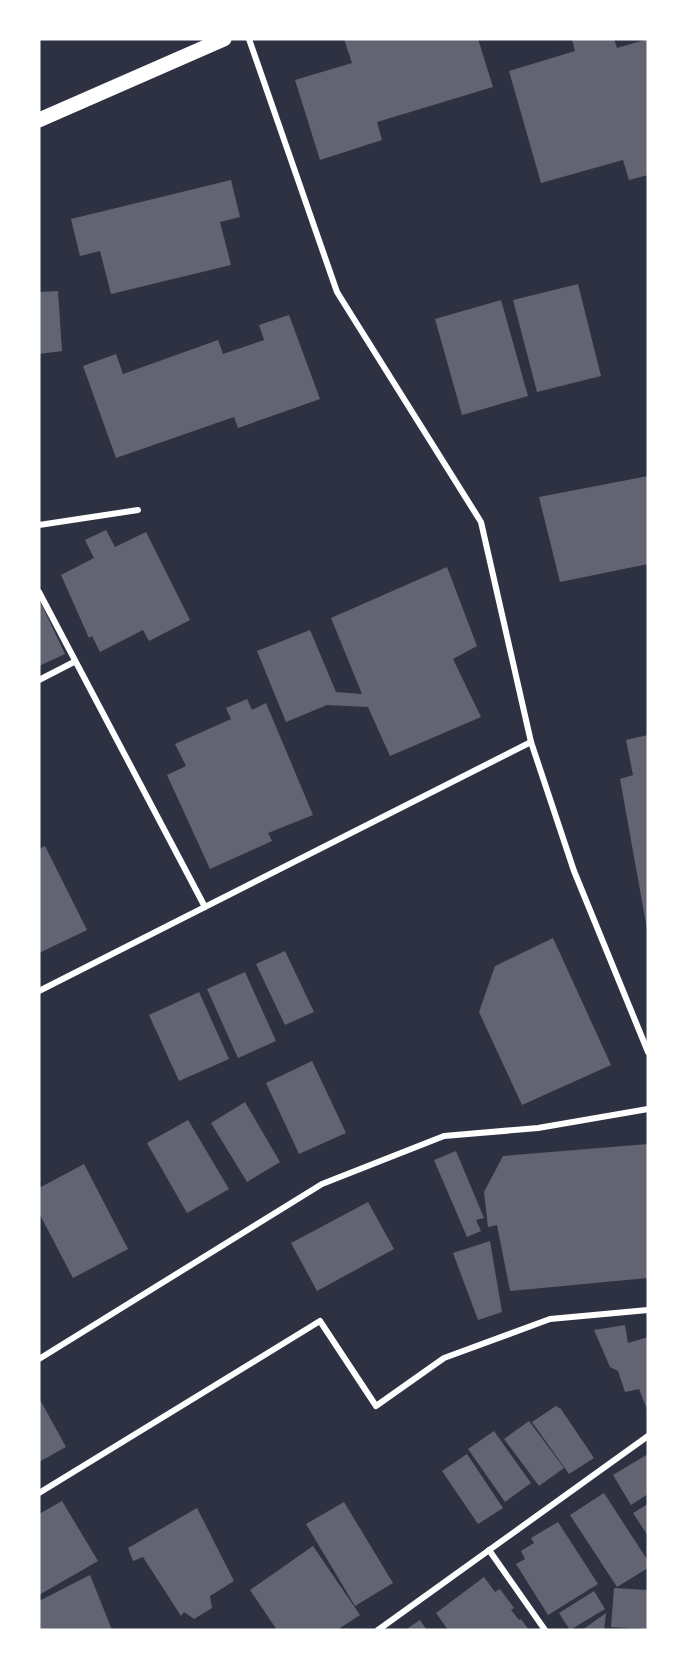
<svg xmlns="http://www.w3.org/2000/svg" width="687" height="1669" font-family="'Alegreya Sans',sans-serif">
<rect width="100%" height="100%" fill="#2d3142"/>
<g fill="#626471">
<path d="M344 39H478L493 87 377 122 382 140 320 160 295 80 352 63Z"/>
<path d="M572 39H614L617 48 648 39V175L629 180 623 160 541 183 509 71 575 51Z"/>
<path d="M231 180 240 217 220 222 231 265 111 294 100 251 80 256 71 219Z"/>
<path d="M578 284 601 376 537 392 513 300Z"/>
<path d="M58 291 62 351 39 354V292Z"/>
<path d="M501 300 528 396 462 415 435 319Z"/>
<path d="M289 315 320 399 238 428 234 417 116 458 83 366 116 354 123 374 218 340 223 354 264 340 259 325Z"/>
<path d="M648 476V564L560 582 539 497Z"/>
<path d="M106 530 115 547 146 532 190 620 149 641 143 630 100 652 92 636 89 638 61 575 94 558 85 540Z"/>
<path d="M447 567 477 646 453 659 481 717 390 756 368 707 327 705 286 722 257 651 310 630 336 692 362 694 331 618Z"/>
<path d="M39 599 65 654 39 666Z"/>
<path d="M247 699 252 710 266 703 313 815 268 833 272 841 210 869 167 775 186 766 175 744 231 719 226 708Z"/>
<path d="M648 735V929H647L620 779 633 775 626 740Z"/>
<path d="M45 846 87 930 39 953V849Z"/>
<path d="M553 938 611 1065 522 1105 479 1012 495 966Z"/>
<path d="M285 951 314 1012 285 1025 256 964Z"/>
<path d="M245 972 276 1041 238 1058 207 989Z"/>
<path d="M199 992 229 1059 179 1081 149 1015Z"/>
<path d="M312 1061 346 1133 299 1154 266 1083Z"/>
<path d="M245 1102 280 1162 247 1182 211 1123Z"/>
<path d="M188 1120 229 1189 187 1213 147 1143Z"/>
<path d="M648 1144V1278L510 1291 497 1225 488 1227 484 1192 503 1156Z"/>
<path d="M456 1151 484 1218 476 1220 481 1231 467 1237 434 1160Z"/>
<path d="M84 1164 128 1249 73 1278 39 1213V1188Z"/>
<path d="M368 1202 394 1249 317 1291 291 1243Z"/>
<path d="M490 1241 502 1312 478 1320 453 1253Z"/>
<path d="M625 1325 628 1343 648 1337V1412L639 1389 625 1392 618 1371 610 1367 594 1330Z"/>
<path d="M39 1398 66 1447 39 1462Z"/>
<path d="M556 1406 561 1409 594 1458 569 1474 532 1422Z"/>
<path d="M529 1421 564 1468 539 1486 504 1439Z"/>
<path d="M494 1431 531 1483 505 1502 468 1449Z"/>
<path d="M467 1454 503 1508 478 1524 442 1471Z"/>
<path d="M648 1454V1494L631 1505 613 1475Z"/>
<path d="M604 1493 648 1561V1568L617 1587 570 1515Z"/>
<path d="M62 1501 98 1561 39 1595V1514Z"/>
<path d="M344 1502 393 1583 355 1606 306 1524Z"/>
<path d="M648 1504V1536L633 1513Z"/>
<path d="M197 1508 234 1581 210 1596 212 1608 194 1619 184 1612 181 1616 143 1557 133 1561 128 1548Z"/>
<path d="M558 1522 598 1584 548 1615 516 1564 525 1559 521 1551 534 1543 531 1538Z"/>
<path d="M313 1546 360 1615 337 1630H277L250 1590Z"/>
<path d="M90 1575 112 1630H39V1601Z"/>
<path d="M484 1577 495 1592 500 1589 514 1608 511 1610 519 1620 521 1619 529 1630H448L436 1613Z"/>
<path d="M614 1588 648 1590V1629L611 1627Z"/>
<path d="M594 1591 605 1609 570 1630 559 1613Z"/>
<path d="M606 1613 604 1630H582Z"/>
<path d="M420 1620 427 1630H405Z"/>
</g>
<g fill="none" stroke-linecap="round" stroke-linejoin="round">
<g stroke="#fff" stroke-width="6">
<path d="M249 39 337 292 481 522 531 742 574 871 648 1052"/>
<path d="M39 525 138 510"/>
<path d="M39 592 205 907"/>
<path d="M39 680 74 662"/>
<path d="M39 991 531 742"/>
<path d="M39 1359 322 1184 444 1136 538 1128 648 1109"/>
<path d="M39 1493 320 1321 376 1406 444 1358 550 1319 648 1310"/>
<path d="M489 1550 545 1630"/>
<path d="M378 1630 648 1436"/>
</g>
<path stroke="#fff" stroke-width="15" d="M39 120 224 39"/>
</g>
<rect width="687" height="1669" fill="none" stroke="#ffffff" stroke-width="81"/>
</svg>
